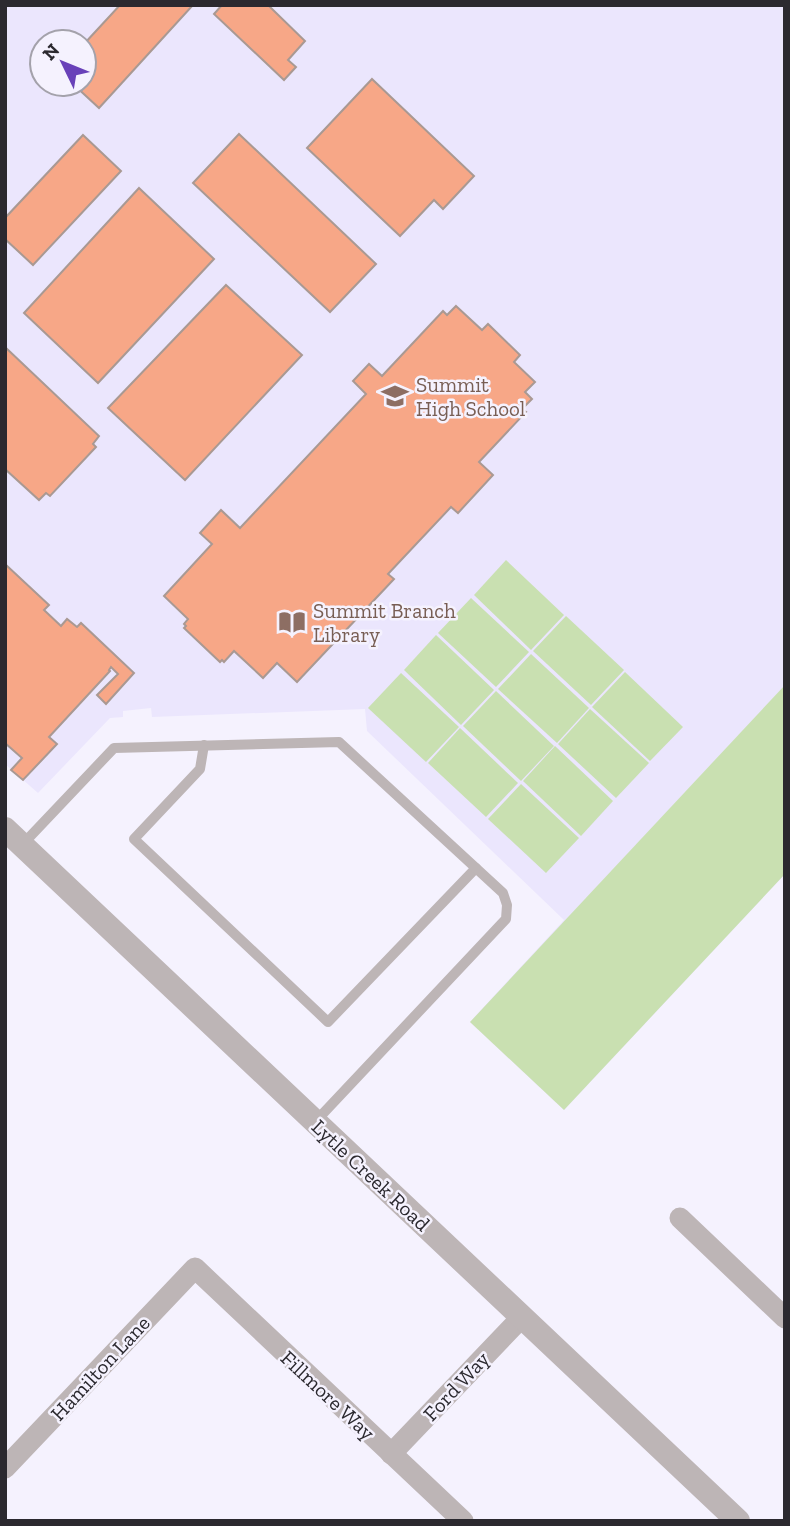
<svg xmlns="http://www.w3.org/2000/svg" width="790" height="1526" font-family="'Zilla Slab',serif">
<rect width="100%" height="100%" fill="#f5f2fe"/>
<path fill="#ebe6fd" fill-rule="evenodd" d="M5 5H785V874L564 1110 470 1022 564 920 367 731 365 709 152 717 151 708 123 711V717L110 718 38 793 5 764ZM42 42H84V84H42Z"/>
<g fill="#c9e0b1">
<path d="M506 560 564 615 531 650 474 595Z"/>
<path d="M471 598 529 652 496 687 438 633Z"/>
<path d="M566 616 624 670 591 705 533 651Z"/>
<path d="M436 635 494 690 461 725 404 670Z"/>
<path d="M531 654 589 708 557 743 498 689Z"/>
<path d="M625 672 683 727 650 761 592 707Z"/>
<path d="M401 673 459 727 426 762 368 708Z"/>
<path d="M785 685V874L564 1110 470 1022Z"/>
<path d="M496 691 554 746 521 781 463 726Z"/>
<path d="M590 709 649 763 616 798 558 744Z"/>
<path d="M460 728 518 783 486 817 428 763Z"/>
<path d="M555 746 613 801 581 836 523 781Z"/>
<path d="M521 784 579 838 546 873 488 819Z"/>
</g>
<g fill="#f7a787" stroke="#a99993" stroke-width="2">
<path d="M120 5H193L99 108 73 84H84V44Z"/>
<path d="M222 5H268L305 41 288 60 296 67 284 80 214 14Z"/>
<path d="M372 79 474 176 443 209 434 200 400 236 307 148Z"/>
<path d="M239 134 376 264 330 312 193 183Z"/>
<path d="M83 135 121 171 33 265 5 239V218Z"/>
<path d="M139 188 214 259 98 383 24 313Z"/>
<path d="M226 285 302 355 185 480 108 408Z"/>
<path d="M456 306 482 330 488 324 520 355 514 362 535 382 525 392 532 399 522 409 526 412 479 462 493 475 458 513 451 507 388 574 394 579 297 682 277 663 263 678 234 651 224 662 222 660 220 662 184 628 186 626 184 624 188 619 164 596 212 544 200 533 221 510 240 528 366 394 353 381 369 364 382 376 443 311 447 315Z"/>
<path d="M5 347 99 436 93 444 96 447 50 496 46 493 39 500 5 469Z"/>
<path d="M5 564 49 605 44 610 61 626 67 619 77 627 81 623 134 673 106 704 97 695 118 674 111 667 109 670 110 671 49 737 57 744 23 780 11 770 22 758 5 743Z"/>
</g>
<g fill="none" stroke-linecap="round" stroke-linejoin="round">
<g stroke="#bdb5b6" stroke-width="10">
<path d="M204 745 200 769 134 839 328 1022 476 868"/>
<path d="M22 845 114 748 339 742 503 893 507 905 506 919 315 1122"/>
</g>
<g stroke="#bdb5b6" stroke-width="21">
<path d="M680 1218 785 1318"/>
<path d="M391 1454 522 1317"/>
<path d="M5 1468 195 1268 463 1521"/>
</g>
<path stroke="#bdb5b6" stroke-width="24" d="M5 829 738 1521"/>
</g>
<defs>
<symbol id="school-bare" viewBox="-9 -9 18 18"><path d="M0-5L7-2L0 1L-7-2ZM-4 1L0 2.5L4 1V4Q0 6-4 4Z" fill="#8d6e63" stroke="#f5f2fe" stroke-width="2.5" paint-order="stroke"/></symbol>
<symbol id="library-bare" viewBox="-9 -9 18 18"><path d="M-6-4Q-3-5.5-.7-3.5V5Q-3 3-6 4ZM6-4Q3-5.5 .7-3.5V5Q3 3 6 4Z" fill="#8d6e63" stroke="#f5f2fe" stroke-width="2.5" paint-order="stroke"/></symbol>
</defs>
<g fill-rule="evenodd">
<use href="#school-bare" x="376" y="377" width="38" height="38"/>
<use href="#library-bare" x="273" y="603" width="38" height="38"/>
</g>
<g text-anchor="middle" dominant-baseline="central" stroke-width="5" stroke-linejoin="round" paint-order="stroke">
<g font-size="21" fill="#785e54" stroke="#f5f2fe" text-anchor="start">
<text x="416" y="384">Summit<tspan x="416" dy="24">High School</tspan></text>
<text x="313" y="610">Summit Branch<tspan x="313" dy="24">Library</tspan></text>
</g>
<g font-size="21" fill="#2b292f" stroke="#f5f2fe">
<text transform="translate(371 1175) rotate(43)">Lytle Creek Road</text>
<text transform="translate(100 1368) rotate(-47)">Hamilton Lane</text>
<text transform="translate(456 1386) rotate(-47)">Ford Way</text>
<text transform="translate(328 1395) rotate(43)">Fillmore Way</text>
</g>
</g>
<rect width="790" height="1526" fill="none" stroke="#2b292f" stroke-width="14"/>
<g transform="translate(63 63) rotate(313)"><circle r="33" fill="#f5f2fe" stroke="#a4a2ab" stroke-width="2"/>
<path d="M0-5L12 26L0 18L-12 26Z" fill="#6941b9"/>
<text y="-10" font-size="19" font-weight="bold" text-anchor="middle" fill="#2b292f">N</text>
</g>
</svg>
